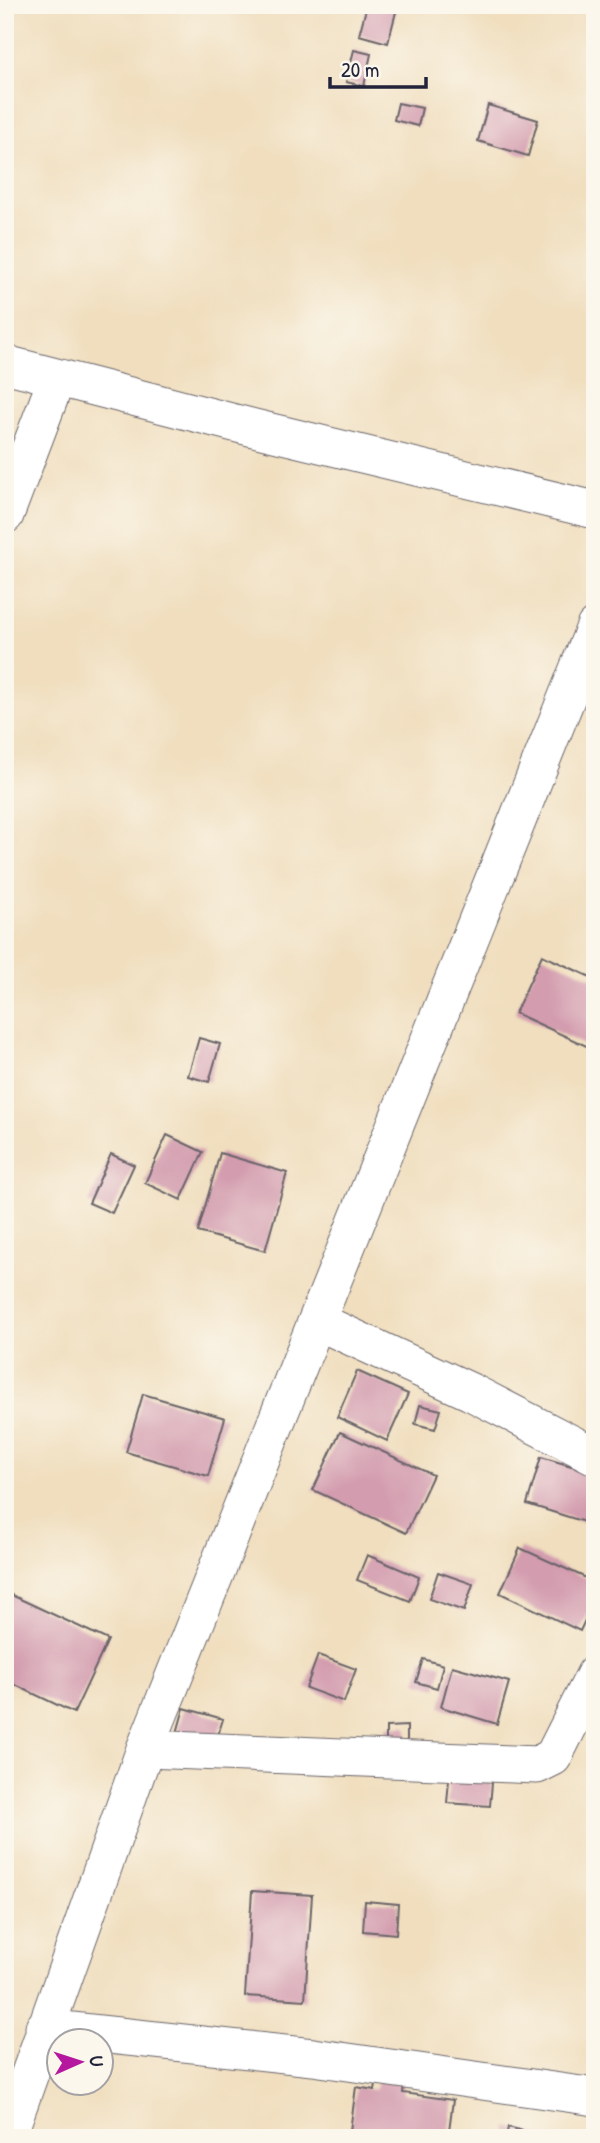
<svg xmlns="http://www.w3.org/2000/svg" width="600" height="2143" font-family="'Patrick Hand',sans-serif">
<rect width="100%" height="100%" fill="#fbf7ec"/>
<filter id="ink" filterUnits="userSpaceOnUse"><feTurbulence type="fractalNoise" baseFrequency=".0143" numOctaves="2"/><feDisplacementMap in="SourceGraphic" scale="14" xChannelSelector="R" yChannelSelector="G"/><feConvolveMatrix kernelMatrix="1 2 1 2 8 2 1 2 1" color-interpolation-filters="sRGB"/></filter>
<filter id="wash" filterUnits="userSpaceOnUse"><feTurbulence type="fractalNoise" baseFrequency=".00686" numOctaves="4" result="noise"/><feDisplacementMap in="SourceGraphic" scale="28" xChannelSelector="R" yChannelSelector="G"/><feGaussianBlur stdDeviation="1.57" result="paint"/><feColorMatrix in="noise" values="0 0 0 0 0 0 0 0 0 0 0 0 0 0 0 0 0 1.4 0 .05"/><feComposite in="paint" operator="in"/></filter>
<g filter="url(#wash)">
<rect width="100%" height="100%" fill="#f0debe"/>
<g id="blocks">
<g fill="#d39caf">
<path d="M367 5 397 8 388 43 359 35Z"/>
<path d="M354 50 371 54 364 86 346 82Z"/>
<path d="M398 103 422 108 418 126 394 120Z"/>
<path d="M488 105 538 120 528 156 478 141Z"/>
<path d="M542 955 595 979V1050L515 1013Z"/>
<path d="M199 1038 220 1044 209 1082 188 1076Z"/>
<path d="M167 1135 203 1152 181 1200 145 1183Z"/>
<path d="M220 1153 287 1173 265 1251 198 1232Z"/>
<path d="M111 1154 134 1165 112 1213 89 1203Z"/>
<path d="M357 1371 408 1394 387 1441 337 1417Z"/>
<path d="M143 1394 225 1418 208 1476 126 1452Z"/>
<path d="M420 1405 441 1410 435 1429 415 1424Z"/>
<path d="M340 1432 433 1475 406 1533 313 1490Z"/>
<path d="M541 1457 595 1473V1512L591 1524 527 1504Z"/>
<path d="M520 1548 595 1582V1599L580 1631 500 1593Z"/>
<path d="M367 1555 419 1577 410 1601 357 1580Z"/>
<path d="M438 1572 473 1584 464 1611 429 1599Z"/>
<path d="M5 1592 108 1640 74 1713 5 1680Z"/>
<path d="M318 1655 356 1669 344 1702 306 1688Z"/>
<path d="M423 1659 443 1665 437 1688 416 1682Z"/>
<path d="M452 1666 509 1682 497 1724 441 1707Z"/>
<path d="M184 1708 223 1719 215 1745 177 1733Z"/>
<path d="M407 1726V1741L386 1742V1727Z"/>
<path d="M450 1768 493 1772 490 1806 447 1803Z"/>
<path d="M252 1891 312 1895 305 2000 245 1996Z"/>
<path d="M365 1901 398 1904 396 1934 363 1931Z"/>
<path d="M378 2074 405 2078 403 2093 453 2100 448 2138H349L356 2087 375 2090Z"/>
<path d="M508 2127 546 2137V2138H506Z"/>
</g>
</g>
</g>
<g filter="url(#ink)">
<use href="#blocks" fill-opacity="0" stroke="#6a6469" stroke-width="2"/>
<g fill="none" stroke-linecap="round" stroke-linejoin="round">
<defs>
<g id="minor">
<path d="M5 364 254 428 595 510"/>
<path d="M5 515 57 378"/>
<path d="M317 1321 471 1392 595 1456"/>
<path d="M145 1749 537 1765 553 1757 595 1674"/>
<path d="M44 2028 313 2057 595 2097"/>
<path d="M7 2138 145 1749 595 627"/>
</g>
</defs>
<use href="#minor" stroke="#6a6469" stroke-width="39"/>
<use href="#minor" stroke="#fff" stroke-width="37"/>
</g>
</g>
<rect width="600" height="2143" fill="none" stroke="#fbf7ec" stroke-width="28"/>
<g transform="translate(80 2062) rotate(87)"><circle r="33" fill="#fbf7ec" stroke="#a4a2a5" stroke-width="2"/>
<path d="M0-5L12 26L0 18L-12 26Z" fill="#b5179e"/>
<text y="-10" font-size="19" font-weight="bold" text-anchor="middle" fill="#22223b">U</text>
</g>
<path d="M330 77v10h96v-10" fill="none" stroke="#22223b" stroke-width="3.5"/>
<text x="341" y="77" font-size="21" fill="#22223b" stroke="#fbf7ec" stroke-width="5" paint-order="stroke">20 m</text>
</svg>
